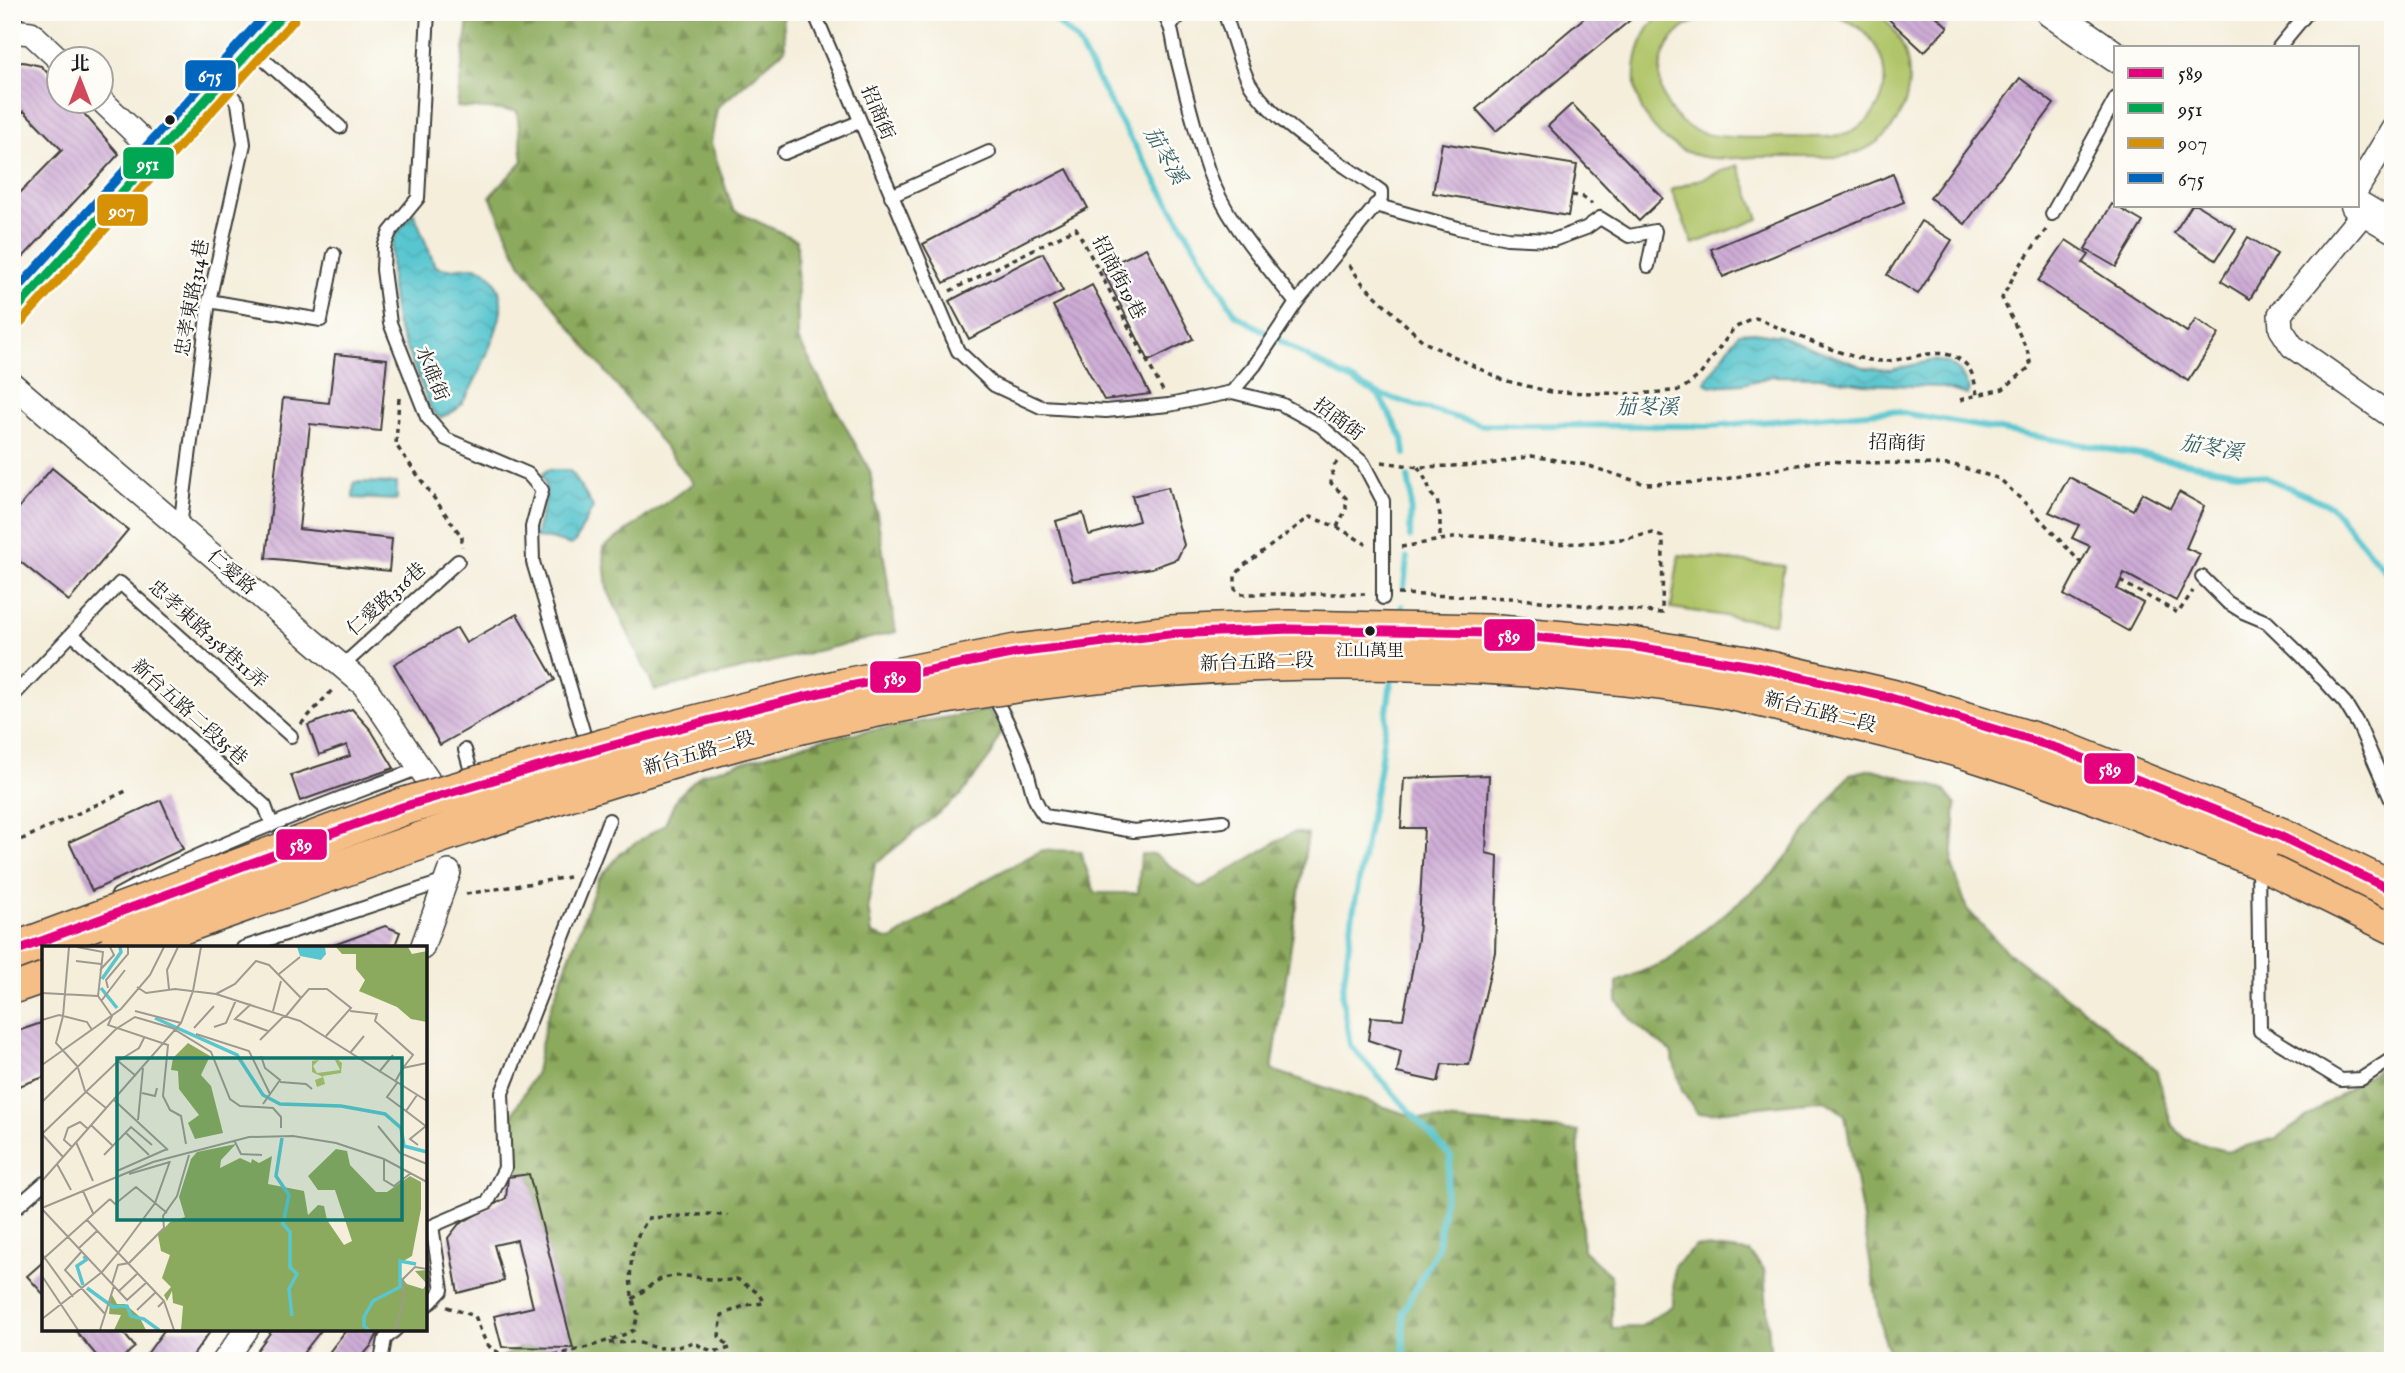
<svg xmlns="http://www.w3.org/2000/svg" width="2405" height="1373" font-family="'IM FELL English','Noto Serif TC',serif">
<defs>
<pattern id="forest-firs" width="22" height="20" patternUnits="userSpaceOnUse" patternTransform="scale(1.75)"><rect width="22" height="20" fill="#8caa5d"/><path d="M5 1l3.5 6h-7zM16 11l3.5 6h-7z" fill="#728a4c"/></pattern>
<pattern id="water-waves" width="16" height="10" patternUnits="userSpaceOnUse" patternTransform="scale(1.75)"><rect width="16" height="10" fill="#59c6cf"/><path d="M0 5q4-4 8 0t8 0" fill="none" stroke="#4daab1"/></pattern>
<pattern id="building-back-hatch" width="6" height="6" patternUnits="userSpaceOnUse" patternTransform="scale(1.75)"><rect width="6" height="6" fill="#cdabd5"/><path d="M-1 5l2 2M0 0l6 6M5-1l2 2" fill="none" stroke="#af93b6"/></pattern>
</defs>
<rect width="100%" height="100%" fill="#fdfcf7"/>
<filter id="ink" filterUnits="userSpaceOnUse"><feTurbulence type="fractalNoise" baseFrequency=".0143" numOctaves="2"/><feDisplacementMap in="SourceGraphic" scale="14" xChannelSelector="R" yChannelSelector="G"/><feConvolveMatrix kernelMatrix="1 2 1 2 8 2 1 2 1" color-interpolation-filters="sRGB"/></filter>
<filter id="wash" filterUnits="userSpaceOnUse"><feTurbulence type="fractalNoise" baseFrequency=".00686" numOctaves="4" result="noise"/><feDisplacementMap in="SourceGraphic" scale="28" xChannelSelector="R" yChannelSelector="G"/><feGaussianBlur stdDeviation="1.57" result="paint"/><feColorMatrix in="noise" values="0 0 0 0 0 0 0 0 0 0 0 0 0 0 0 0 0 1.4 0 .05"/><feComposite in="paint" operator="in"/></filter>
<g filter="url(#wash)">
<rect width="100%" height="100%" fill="#f4eedb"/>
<g fill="url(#forest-firs)" stroke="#54633c" stroke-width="2">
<path d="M469 12H783L785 49 717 108 711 143 733 210 797 240 798 339 870 471 896 632 655 690 607 589 603 548 693 483 520 263 490 196 523 161 517 111 457 107Z"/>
<path d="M988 710 1002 728 992 754 961 795 875 864 868 906 872 934 891 940 974 886 1042 850 1080 851 1095 893H1138L1141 854H1154L1200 888 1293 832 1308 834 1272 1070 1418 1118 1578 1131 1583 1250 1611 1276 1612 1328 1640 1327 1673 1305 1674 1266 1696 1246 1749 1252 1764 1269 1771 1361H494L521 1347 572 1348 529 1174 519 1175 511 1117 536 1072 546 1020 598 880 622 852 665 824 677 797 702 774 823 739Z"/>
<path d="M1872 769 1943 789 1956 805 1952 864 1967 909 2006 951 2092 1016 2156 1069 2171 1123 2185 1139 2226 1151 2277 1138 2393 1058V1361H1892L1882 1331 1845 1115 1824 1100 1698 1114 1682 1091 1671 1052 1634 1023 1617 1001V982L1667 961 1775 872 1850 774Z"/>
</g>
<g fill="#b0c569" stroke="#667042" stroke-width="2" fill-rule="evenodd">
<path d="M1662 12H1877C1933 58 1912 147 1839 157 1810 157 1782 157 1753 157 1736 158 1717 160 1699 156 1666 148 1639 119 1635 85 1633 57 1642 32 1662 12ZM1721 14C1748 14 1774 15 1801 16 1814 16 1830 14 1843 19 1892 37 1901 107 1852 131 1838 138 1821 137 1805 137 1775 137 1714 142 1690 128 1653 107 1650 55 1682 29 1694 20 1707 16 1721 14Z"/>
<path d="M1738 165 1759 219 1693 244 1671 190Z"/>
<path d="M1679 555 1784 566 1774 623 1671 608Z"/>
</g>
<g fill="url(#water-waves)" stroke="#3a7176" stroke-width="2">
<path d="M414 213 435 266C454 276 474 257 490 275 499 285 502 297 501 310 499 330 472 393 458 408 453 413 446 415 440 418L432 411 396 323 391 288V252L395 235Z"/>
<path d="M1754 332 1781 336 1866 368 1891 370 1934 360 1948 363 1960 372 1969 389 1967 395 1941 387 1864 384 1820 377 1773 376 1743 384 1711 386 1705 382 1739 333Z"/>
<path d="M547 470H568L573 474 593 507 575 542 571 545 550 539 535 538C538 516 553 498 542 475Z"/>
<path d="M354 482 397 483V500L353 498Z"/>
</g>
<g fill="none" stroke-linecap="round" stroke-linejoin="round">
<g stroke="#59c6cf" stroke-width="6">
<path d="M1047 12 1077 41 1119 119 1236 315 1313 360 1378 394 1481 425 1712 426 1892 411 2265 477 2331 506 2393 580"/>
<path d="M1378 394 1403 439 1405 454"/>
<path d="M1408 477 1411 494 1410 537"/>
<path d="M1404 587 1407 558"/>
<path d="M1400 618 1402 606"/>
<path d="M1392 674 1379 772 1353 913 1342 996 1350 1045 1451 1157 1437 1249 1403 1312 1404 1361"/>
</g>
</g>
<g id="blocks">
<g fill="url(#building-back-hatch)">
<path d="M1591 12H1640L1496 131 1476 109Z"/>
<path d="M1881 12H1932L1948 27 1924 52Z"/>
<path d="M23 62 41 66 60 86V102H74L119 154 12 269V201L62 150 24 111 12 122V63Z"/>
<path d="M2020 78 2054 104 1965 224 1930 198Z"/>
<path d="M1572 104 1663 198 1639 221 1548 126Z"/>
<path d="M1442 143 1577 165 1568 216 1433 193Z"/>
<path d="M1067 169 1088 208 944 283 923 244Z"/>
<path d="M1893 174 1904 202 1723 277 1711 249Z"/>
<path d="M2112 204 2143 222 2116 267 2085 249Z"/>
<path d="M2192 205H2197L2236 229 2216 260 2174 233Z"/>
<path d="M1921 221 1952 240 1918 294 1887 275Z"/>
<path d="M2248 237 2277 254 2250 299 2221 281Z"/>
<path d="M2066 240 2089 255 2083 263 2187 332 2196 319 2219 334 2188 381 2038 281Z"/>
<path d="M1146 248 1193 339 1149 361 1102 269Z"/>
<path d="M1043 253 1063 291 969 339 949 301Z"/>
<path d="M1092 285 1130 355 1150 394 1104 400 1053 306Z"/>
<path d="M335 354 387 359 380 431 310 424 299 529 392 539 389 571 266 558 283 398 329 403Z"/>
<path d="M52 468 128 530 69 601 12 555V516Z"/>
<path d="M2069 477 2133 510 2142 493 2170 508 2179 492 2204 506 2186 548 2200 554 2176 601 2124 573 2117 589 2143 603 2128 631 2064 595 2090 546 2072 538 2079 525 2049 512Z"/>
<path d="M1168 487 1184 545 1177 559 1152 568 1073 581 1056 521 1083 513 1089 535 1139 521 1132 496Z"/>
<path d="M517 614 555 680 440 745 394 664 457 628 466 643Z"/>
<path d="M352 709 371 730 394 768 300 801 291 775 350 756 347 745 319 755 308 725Z"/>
<path d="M1489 775 1486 853 1498 856 1495 952 1469 1065 1442 1064 1438 1082 1397 1073 1401 1051 1368 1040 1371 1017 1403 1019 1418 939 1424 828H1401L1404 778Z"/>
<path d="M161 800 183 849 92 891 69 842Z"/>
<path d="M385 926 400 932 394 948H326Z"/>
<path d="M44 1022V1077L19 1086 12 1068V1033Z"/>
<path d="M529 1174 573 1348 502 1347 494 1316 533 1307 517 1240 494 1245 504 1281 458 1293 448 1238 459 1224 506 1198 508 1177Z"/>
<path d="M427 1258 431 1285 427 1291 425 1290Z"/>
<path d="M44 1261V1295L27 1276Z"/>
<path d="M74 1329H120L135 1347 119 1361H101Z"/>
<path d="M165 1329H212L189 1361H142Z"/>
<path d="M273 1329H322L297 1361H249Z"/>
<path d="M347 1329H380L372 1345 358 1361H326L324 1359Z"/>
</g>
</g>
</g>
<g filter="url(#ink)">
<use href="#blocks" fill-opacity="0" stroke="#3c3c39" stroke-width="2"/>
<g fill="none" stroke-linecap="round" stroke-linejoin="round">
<defs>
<g id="service">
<path d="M428 12 418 198 390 232 384 247 383 270 390 323 427 417 446 439 528 474 542 490 532 527 533 562 583 731"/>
<path d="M814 12 958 351 994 385 1041 407 1106 411 1169 405 1232 392 1281 404 1321 426 1363 463 1383 501V598"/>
<path d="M1162 12C1175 30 1172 41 1178 62 1187 98 1196 135 1208 170 1225 220 1264 262 1296 303"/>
<path d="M1224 12C1232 33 1240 66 1250 84 1276 126 1341 162 1381 191V199L1296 303 1255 365 1232 392"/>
<path d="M1171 24 1184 12"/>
<path d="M12 28 17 12"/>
<path d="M2279 47 2308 12"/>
<path d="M252 49 340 127"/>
<path d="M784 153 859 122"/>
<path d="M891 196 989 152"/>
<path d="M1375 205 1458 228 1507 238 1553 240 1586 228 1600 218 1629 236 1655 231 1648 266"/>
<path d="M2052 214 2116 98"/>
<path d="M209 301 321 320 334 254"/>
<path d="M180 527 209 301 244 144 238 103 221 83"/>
<path d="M2202 577 2227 602 2243 612 2267 622 2302 656 2345 703 2359 726 2393 804"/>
<path d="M72 634 265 806 272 825"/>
<path d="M341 667 458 561"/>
<path d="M992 694C1006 717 1016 739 1025 765 1032 785 1031 799 1045 816L1134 831 1223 821"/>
<path d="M12 697 120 583 291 736"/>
<path d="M465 750 474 782"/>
<path d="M2258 863 2260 1031 2341 1080 2361 1079 2393 1058"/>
<path d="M118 895C214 843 318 807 420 768"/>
<path d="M243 948 445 881"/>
<path d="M12 1211 44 1183"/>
<path d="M425 1306 431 1302 442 1290 432 1226 488 1202 505 1168 502 1093 609 820"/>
<path d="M381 1361 385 1339 396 1329"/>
</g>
<g id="minor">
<path d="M12 31 31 33 60 60"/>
<path d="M102 101 157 154"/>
<path d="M2358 187 2393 129"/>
<path d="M2365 211 2280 314 2281 329 2292 346 2393 417"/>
<path d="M12 314 285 12"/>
<path d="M12 384 364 685 428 780"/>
<path d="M422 948 449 872"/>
<path d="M224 1361 247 1329"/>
</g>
<g id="tertiary">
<path d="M2051 12 2116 57"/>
<path d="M2356 205 2393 227"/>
</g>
<g id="primary">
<path d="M2258 859 2393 925"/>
<path d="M12 985 44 974"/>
</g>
</defs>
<use href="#service" stroke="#3c3c39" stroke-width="16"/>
<use href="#minor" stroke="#3c3c39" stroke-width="26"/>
<use href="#tertiary" stroke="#3c3c39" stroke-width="33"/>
<use href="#primary" stroke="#3c3c39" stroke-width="40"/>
<g stroke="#3c3c39" stroke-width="3.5" stroke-dasharray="5 5" stroke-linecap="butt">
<path d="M1572 195 1583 197 1592 204"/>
<path d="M1349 265 1363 284 1424 342 1503 380 1551 392 1639 394 1681 390 1700 375 1734 328 1756 318C1788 331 1851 362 1883 361 1908 361 1940 344 1962 361 1973 369 1975 382 1977 395L2003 389 2031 366 2027 350 2002 298 2018 268 2046 230"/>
<path d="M950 291 1076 228 1163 391"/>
<path d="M399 398 396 445 462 537V547"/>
<path d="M1960 400 1977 395"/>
<path d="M1337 462 1333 467 1331 483 1346 498V509L1337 527 1310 517 1243 566 1235 576V589L1241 594H1365"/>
<path d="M1382 462 1418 467 1485 465 1532 456 1586 465 1645 484 1710 482 1818 461 1954 465 2000 479 2029 507 2081 563"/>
<path d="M1418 467 1427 482 1431 494 1437 500 1440 515V539"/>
<path d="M1337 527 1366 544"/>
<path d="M2120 581 2178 613 2193 591"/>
<path d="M1398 594 1510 598 1662 613 1663 545 1662 537 1652 533C1619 541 1579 545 1545 543 1523 541 1502 535 1480 536 1453 536 1428 543 1401 547"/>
<path d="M301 724 334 688"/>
<path d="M12 844 126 791"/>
<path d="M466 894 569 877"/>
<path d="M447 1307 475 1316C479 1325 483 1339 489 1346 515 1373 603 1345 634 1330L638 1314C628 1293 629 1265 635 1242 638 1234 644 1225 649 1218L712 1214 728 1216"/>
<path d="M609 1343 637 1342 656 1348 678 1347 694 1342C706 1351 716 1353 730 1348L719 1336 722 1315 746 1305 764 1303 758 1293 737 1279C713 1284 688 1271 664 1278 653 1281 641 1294 631 1300"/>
</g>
<use href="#service" stroke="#fff" stroke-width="12"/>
<use href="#minor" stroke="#fff" stroke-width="23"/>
<use href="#tertiary" stroke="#fff" stroke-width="30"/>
<use href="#primary" stroke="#f6be87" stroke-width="37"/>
<defs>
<g id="primary-bridge">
<path d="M118 948C323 875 530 799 739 741 1011 667 1295 645 1575 672 1623 677 1672 681 1719 689 1751 695 1784 704 1816 712 1870 725 1924 737 1977 754 2072 784 2165 822 2258 859"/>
<path d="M12 952 402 807 606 747 765 706 845 687 1016 653 1169 634 1290 629 1488 633 1631 646 1752 666 1891 698 2060 749 2280 836 2393 891"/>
</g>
</defs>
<use href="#primary-bridge" stroke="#3c3c39" stroke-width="40" stroke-linecap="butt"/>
<use href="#primary-bridge" stroke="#f6be87" stroke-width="37"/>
<defs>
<path id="bus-1" d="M12 952 402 807 606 747 765 706 845 687 1016 653 1169 634 1290 629 1488 633 1631 646 1752 666 1891 698 2060 749 2280 836 2393 891"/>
<path id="bus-2" d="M12 314 285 12"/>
<path id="bus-3" d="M21 322 294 20"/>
<path id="bus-4" d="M12 295 268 12"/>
</defs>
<use href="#bus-1" stroke="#fdfcf7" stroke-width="14"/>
<use href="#bus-2" stroke="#fdfcf7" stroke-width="14"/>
<use href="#bus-3" stroke="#fdfcf7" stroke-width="14"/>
<use href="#bus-4" stroke="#fdfcf7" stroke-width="14"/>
<use href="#bus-1" stroke="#e5007d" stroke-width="9"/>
<use href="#bus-2" stroke="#00a651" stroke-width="9"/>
<use href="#bus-3" stroke="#d69104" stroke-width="9"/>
<use href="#bus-4" stroke="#0065bd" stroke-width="9"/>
</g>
</g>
<g fill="#1c1c1c" stroke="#fdfcf7" stroke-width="2.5">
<circle cx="170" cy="120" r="6"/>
<circle cx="1370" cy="631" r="6"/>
</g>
<g text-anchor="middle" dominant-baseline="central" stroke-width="5" stroke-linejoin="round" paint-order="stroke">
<g font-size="17" fill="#1c1c1c" stroke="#fdfcf7">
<text x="1370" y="651">江山萬里</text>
</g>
<g font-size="19" fill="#1c1c1c" stroke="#fdfcf7">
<text transform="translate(877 113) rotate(67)">招商街</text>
<text transform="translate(1118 278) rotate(62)">招商街19巷</text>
<text transform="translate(193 298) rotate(-80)">忠孝東路314巷</text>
<text transform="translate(431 374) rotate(68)">水碓街</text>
<text transform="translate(1338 420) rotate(37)">招商街</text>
<text transform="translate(1897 444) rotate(2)">招商街</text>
<text transform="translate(231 573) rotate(41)">仁愛路</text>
<text transform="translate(387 600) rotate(-42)">仁愛路316巷</text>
<text transform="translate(207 635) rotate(42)">忠孝東路258巷11弄</text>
<text transform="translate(1257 663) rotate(-2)">新台五路二段</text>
<text transform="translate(189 713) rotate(42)">新台五路二段85巷</text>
<text transform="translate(1820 713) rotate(14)">新台五路二段</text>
<text transform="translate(699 754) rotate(-16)">新台五路二段</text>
</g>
<g font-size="21" font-style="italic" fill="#346064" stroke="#fdfcf7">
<text transform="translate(1164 156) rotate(60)">茄苳溪</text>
<text x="1647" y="408">茄苳溪</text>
<text transform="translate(2211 449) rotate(10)">茄苳溪</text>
</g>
</g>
<g transform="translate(42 946)">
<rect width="385" height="385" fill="#f4eedb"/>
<path d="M294 1H366L370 8 385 5V76L369 73 355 61 317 45 323 34 314 23V8H300ZM146 97 168 110 159 129 169 140 181 187 153 193 146 177 157 169 137 143 136 125 129 124 131 112ZM194 198 179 214 178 222 198 212 209 217 210 213 217 217 230 210 226 238 262 245 266 269 276 259 282 260 285 274 302 299 310 295 293 244H276L266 230 294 203 305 205 308 219 334 246H345L368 230 379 236V263L370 310 358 317 357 329 365 338 381 343 385 338 373 325 385 324V384H139L141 360 131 357 130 345 125 355 122 349 129 341 120 332 128 309 119 305 116 289 128 276 143 271 137 251 149 213 155 206ZM69 347 75 358H83L97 370 104 384H72L79 369 67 368Z" fill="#8caa5d"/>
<path d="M293 111 300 117 299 127 281 130 283 138 275 141 273 134 281 131 270 126V115ZM277 114H293L298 124 275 127 271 120Z" fill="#b0c569" fill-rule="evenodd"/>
<path d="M255 1H283L284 8 279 14 258 10Z" fill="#59c6cf"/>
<path fill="none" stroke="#59c6cf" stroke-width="3.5" d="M60 33 79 6 78 1M59 42 75 62M113 72 195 109 221 149 238 158 299 160 343 168 359 182 362 200 385 206M240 192 234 230 247 249 241 278 248 286V321L255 328 247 343 250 370M41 339 35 320 44 314 42 310M45 342 71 361 85 360 89 370 102 373 117 384M327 384 322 380V371L331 355 358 341V315L374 318"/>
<path fill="none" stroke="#9e9a8f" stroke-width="2" d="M27 1 21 70 14 97 36 121M35 1 61 6 56 50M34 15 59 18M58 24 72 9 68 1M237 28 258 11M95 41 104 47 133 43 174 48 258 75 385 155M66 42 64 34 86 8V1M127 43 125 24 136 1M0 47 56 50 70 70 66 79 126 99 121 150 128 164 139 170 144 198M174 48 193 38 214 15 227 19 259 52 267 43H285L309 62 284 90M60 54 83 24M209 58 193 73 226 85M93 65 139 77M231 65 239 35M308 65 335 68 333 75 371 109 361 122M244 70 259 52M0 74 17 69 45 76 50 84M172 81 184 77 194 54M152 82 172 60M154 88 207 105 228 148M218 94 242 70M308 107 322 90M219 110 223 122 238 134 221 158M76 115 97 102 102 92M0 119 79 63 108 29 122 1M36 122 43 145 64 162M337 126 351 109M238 136 264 138 270 143M353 136 361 122 385 117M355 137 345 151 364 165M100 147 113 150 115 142M375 149 364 165 385 181M72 154 126 204M0 156 74 83 93 71 130 82 169 106 188 153 198 160 231 162 239 171V182M96 174 101 122M49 179 71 200M336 180 358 207 385 218M84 187 107 209M0 188 76 115 94 130M0 188 21 211M192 194 199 208 220 209M34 196 51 235M376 199 368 193 384 180M30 201 22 194 26 182 38 176 46 183M62 209 89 181 110 199M342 214V234L352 240 369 227M15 218 29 244M75 225 125 203M87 228 128 216M0 235 139 77 151 45 159 1M41 245 51 267M68 253 73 258 94 241 125 267M0 262 111 216 207 191 251 190 294 197 342 213 385 236M0 263 85 354 104 337M45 274 122 355 116 361M37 302 55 285M40 305 23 324 63 368M0 308 31 351M0 314 68 253M0 330 36 384M70 338 76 319 87 317 122 282 121 270 135 250 147 209M77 345 96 327M122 355 132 384M95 364 114 346M0 373 60 326 76 307 113 257 128 215M58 384 72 340M350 384 355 380 362 351 361 333 373 321 385 323"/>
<path fill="#0f766e" fill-opacity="0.15" stroke="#0f766e" stroke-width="3.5" d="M75 112H360V274H75Z"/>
<rect width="385" height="385" fill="none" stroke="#1c1c1c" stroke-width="3.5"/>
</g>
<g stroke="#fdfcf7" stroke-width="2.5">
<rect x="184" y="59" width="53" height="33" rx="7" fill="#0065bd"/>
<rect x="122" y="146" width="53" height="34" rx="7" fill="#00a651"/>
<rect x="96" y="193" width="53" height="34" rx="7" fill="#d69104"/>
<rect x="1483" y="618" width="53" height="34" rx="7" fill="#e5007d"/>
<rect x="869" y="660" width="53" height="34" rx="7" fill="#e5007d"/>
<rect x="2083" y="752" width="53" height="33" rx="7" fill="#e5007d"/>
<rect x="275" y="828" width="53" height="33" rx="7" fill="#e5007d"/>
</g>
<g font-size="19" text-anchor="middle" font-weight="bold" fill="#fff">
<text x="210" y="82">675</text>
<text x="148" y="170">951</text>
<text x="122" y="217">907</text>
<text x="1509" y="642">589</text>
<text x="895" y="684">589</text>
<text x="2110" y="775">589</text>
<text x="301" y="851">589</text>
</g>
<rect width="2405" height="1373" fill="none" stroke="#fdfcf7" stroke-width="42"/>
<rect x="2114" y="46" width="245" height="161" fill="#fdfcf7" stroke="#a3a29f" stroke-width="2"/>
<rect x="2128" y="68" width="35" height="10" fill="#e5007d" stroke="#a3a29f" stroke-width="2"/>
<text x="2178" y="80" font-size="21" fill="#1c1c1c">589</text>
<rect x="2128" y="103" width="35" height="10" fill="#00a651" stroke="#a3a29f" stroke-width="2"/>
<text x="2178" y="116" font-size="21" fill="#1c1c1c">951</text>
<rect x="2128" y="138" width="35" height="10" fill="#d69104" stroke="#a3a29f" stroke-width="2"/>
<text x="2178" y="150" font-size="21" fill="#1c1c1c">907</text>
<rect x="2128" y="173" width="35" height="10" fill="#0065bd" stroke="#a3a29f" stroke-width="2"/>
<text x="2178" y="186" font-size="21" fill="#1c1c1c">675</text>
<g transform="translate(80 80)"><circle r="33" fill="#fdfcf7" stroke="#a3a29f" stroke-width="2"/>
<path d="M0-5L12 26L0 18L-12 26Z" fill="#d1495b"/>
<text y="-10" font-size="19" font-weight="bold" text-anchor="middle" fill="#1c1c1c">北</text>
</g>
</svg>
